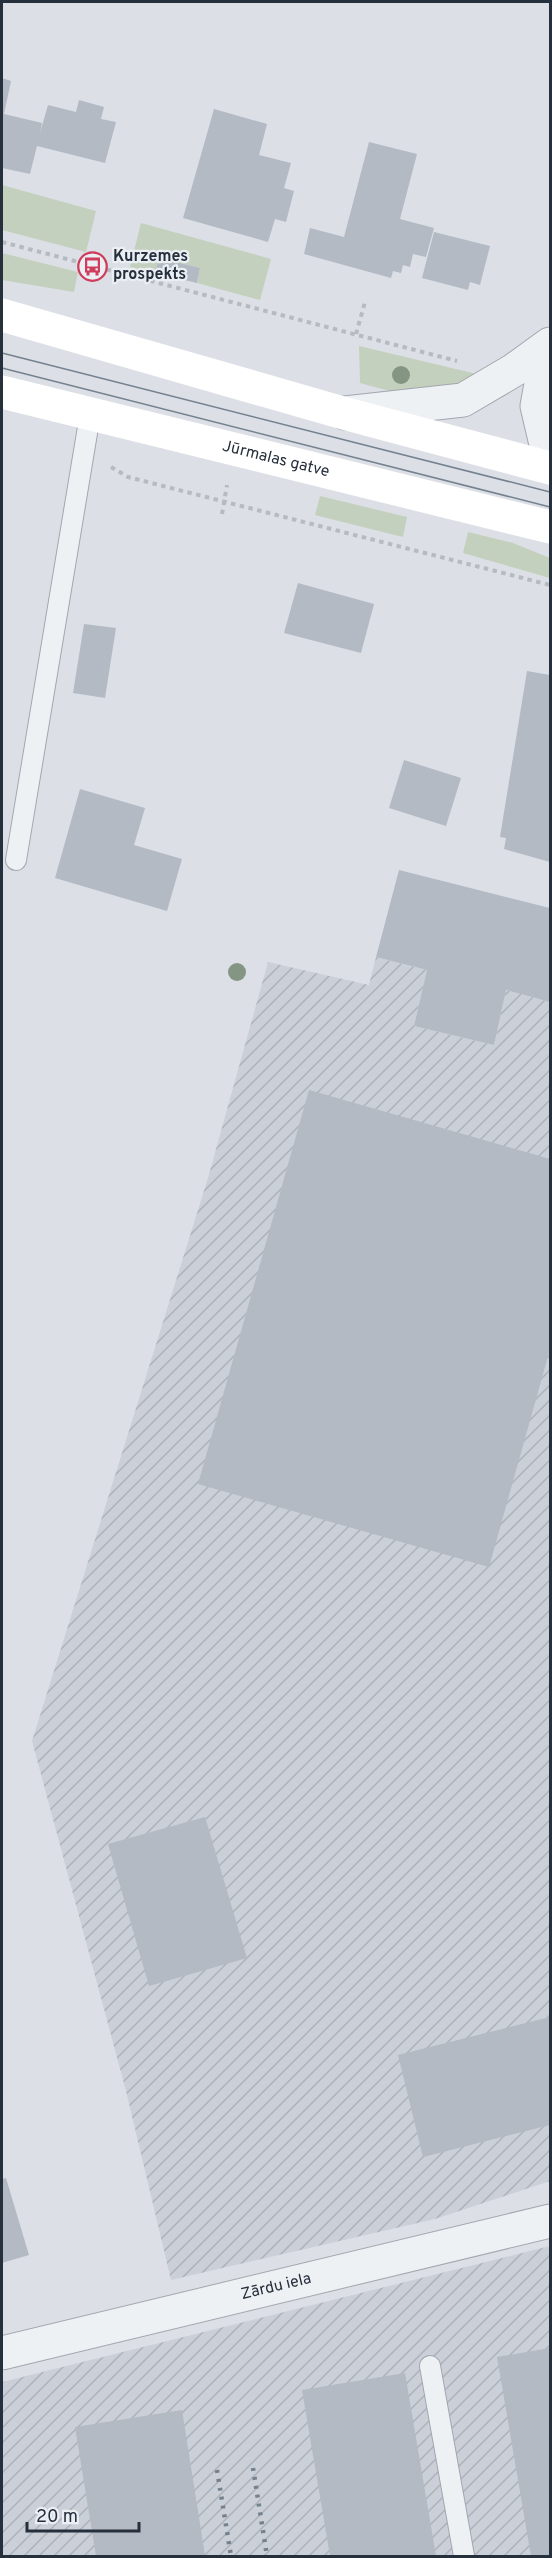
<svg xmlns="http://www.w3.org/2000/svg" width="552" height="2558" font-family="Overpass,sans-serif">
<defs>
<pattern id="industrial-furrows" width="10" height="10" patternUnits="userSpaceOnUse" patternTransform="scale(1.5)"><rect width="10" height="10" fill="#cacfd8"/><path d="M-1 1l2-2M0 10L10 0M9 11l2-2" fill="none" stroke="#adb2ba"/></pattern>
</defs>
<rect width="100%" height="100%" fill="#dce0e6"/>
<g fill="url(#industrial-furrows)">
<path d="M376 957 427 970 414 1026 494 1045 506 990 550 1002V2181L435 2219 171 2280 126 2091 32 1741 208 1178 268 962 369 985Z"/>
<path d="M550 2246V2556H2V2382Z"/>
</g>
<g fill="#c3d0bd">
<path d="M2 185 96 211 86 252 2 230Z"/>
<path d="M141 223 271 259 260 300 197 283 200 268 159 258 155 273 130 267Z"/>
<path d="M2 253 78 272 74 292 2 280Z"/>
<path d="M359 346 477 374 459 386 393 392 360 383Z"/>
<path d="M320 496 407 517 403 537 315 515Z"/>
<path d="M468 532 513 543 550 558V578L463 553Z"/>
</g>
<g fill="#b3bac3">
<path d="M2 78 11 81 4 114 42 123 40 133 48 105 76 112 79 100 104 107 101 119 116 122 105 163 37 146 30 174 2 168Z"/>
<path d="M214 109 267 124 259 155 291 163 284 188 294 191 286 222 275 219 268 242 183 218Z"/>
<path d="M369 142 417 154 400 219 434 228 426 257 413 254 410 267 403 265 401 273 393 271 391 278 304 254 310 228 344 237Z"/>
<path d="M434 232 490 246 480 285 470 282 468 290 422 278Z"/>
<path d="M159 258 200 268 197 283 155 273Z"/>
<path d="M298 583 374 604 361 653 284 633Z"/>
<path d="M84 624 116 628 105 698 73 693Z"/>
<path d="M527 671 550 675V862L504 849 506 838 500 837Z"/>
<path d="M404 760 461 778 446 826 389 808Z"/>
<path d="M80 789 145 808 134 845 182 859 167 911 55 878Z"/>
<path d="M399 870 550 908V1002L506 990 494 1045 414 1026 427 970 376 957Z"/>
<path d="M309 1090 550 1159V1349L489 1567 198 1484Z"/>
<path d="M205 1817 247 1958 149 1986 108 1844Z"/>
<path d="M550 2017V2125L423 2157 398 2055Z"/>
<path d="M6 2178 29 2255 2 2263V2179Z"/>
<path d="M550 2348V2556H531L497 2357Z"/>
<path d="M405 2373 436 2556H330L302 2390Z"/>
<path d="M182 2410 205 2556H96L75 2427Z"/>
</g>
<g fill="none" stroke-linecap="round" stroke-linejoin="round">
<defs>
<g id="lane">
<path d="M16 860 90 415"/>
<path d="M430 2366 464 2556"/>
</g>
<g id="street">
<path d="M550 354 543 373 537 406 545 440 550 444"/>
<path d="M345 413 463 400 514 370 550 344"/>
<path id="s1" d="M2 2353 550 2221"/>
</g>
</defs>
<use href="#lane" stroke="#a2a7b0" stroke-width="22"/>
<use href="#street" stroke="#a2a7b0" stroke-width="35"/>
<g stroke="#b6bbc0" stroke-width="4" stroke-dasharray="4.5 4.5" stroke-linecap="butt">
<path d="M2 242 457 361"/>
<path d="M356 334 365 302"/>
<path d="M111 467 128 477 550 585"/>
<path d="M222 514 227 485"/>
</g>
<use href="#lane" stroke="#eef1f4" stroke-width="20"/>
<use href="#street" stroke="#eef1f4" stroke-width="33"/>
<g stroke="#fff" stroke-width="33">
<path d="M2 315 343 413 550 468"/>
<path id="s2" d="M2 392 550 527"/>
</g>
<g stroke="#75818f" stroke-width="1.5">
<path d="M2 353 550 492"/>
<path d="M2 368 550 507"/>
</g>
<g stroke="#75818f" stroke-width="4.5" stroke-dasharray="3 6" stroke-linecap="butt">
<path d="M253 2468 267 2556"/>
<path d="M217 2470 231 2556"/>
</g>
</g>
<g fill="#849584">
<circle cx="401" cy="375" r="9"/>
<circle cx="237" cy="972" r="9"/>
</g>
<defs>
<symbol id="bus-ring" viewBox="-11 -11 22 22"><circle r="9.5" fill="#ebeff4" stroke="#ce3e5c" stroke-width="1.5"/><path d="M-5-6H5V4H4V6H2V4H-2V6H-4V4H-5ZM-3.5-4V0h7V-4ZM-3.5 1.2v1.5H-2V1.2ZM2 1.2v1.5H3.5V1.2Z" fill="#ce3e5c"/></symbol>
</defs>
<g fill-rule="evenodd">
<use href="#bus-ring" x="76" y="250" width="33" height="33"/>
</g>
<g text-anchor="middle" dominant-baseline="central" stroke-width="4.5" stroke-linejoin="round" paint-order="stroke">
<g font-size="16" font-weight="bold" fill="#262f3c" stroke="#ebeff4" text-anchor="start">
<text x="113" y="257">Kurzemes<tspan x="113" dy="18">prospekts</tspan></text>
</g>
<g font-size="16" fill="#262f3c" stroke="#ebeff4">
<text stroke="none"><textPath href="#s2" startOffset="282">Jūrmalas gatve</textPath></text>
<text stroke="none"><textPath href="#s1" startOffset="282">Zārdu iela</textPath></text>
</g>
</g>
<rect width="552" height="2558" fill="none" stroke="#262f3c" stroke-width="6"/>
<path d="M27 2522v9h112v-9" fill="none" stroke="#262f3c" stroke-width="3"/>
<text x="36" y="2522" font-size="18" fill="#262f3c" stroke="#ebeff4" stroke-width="4.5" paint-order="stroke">20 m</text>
</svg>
